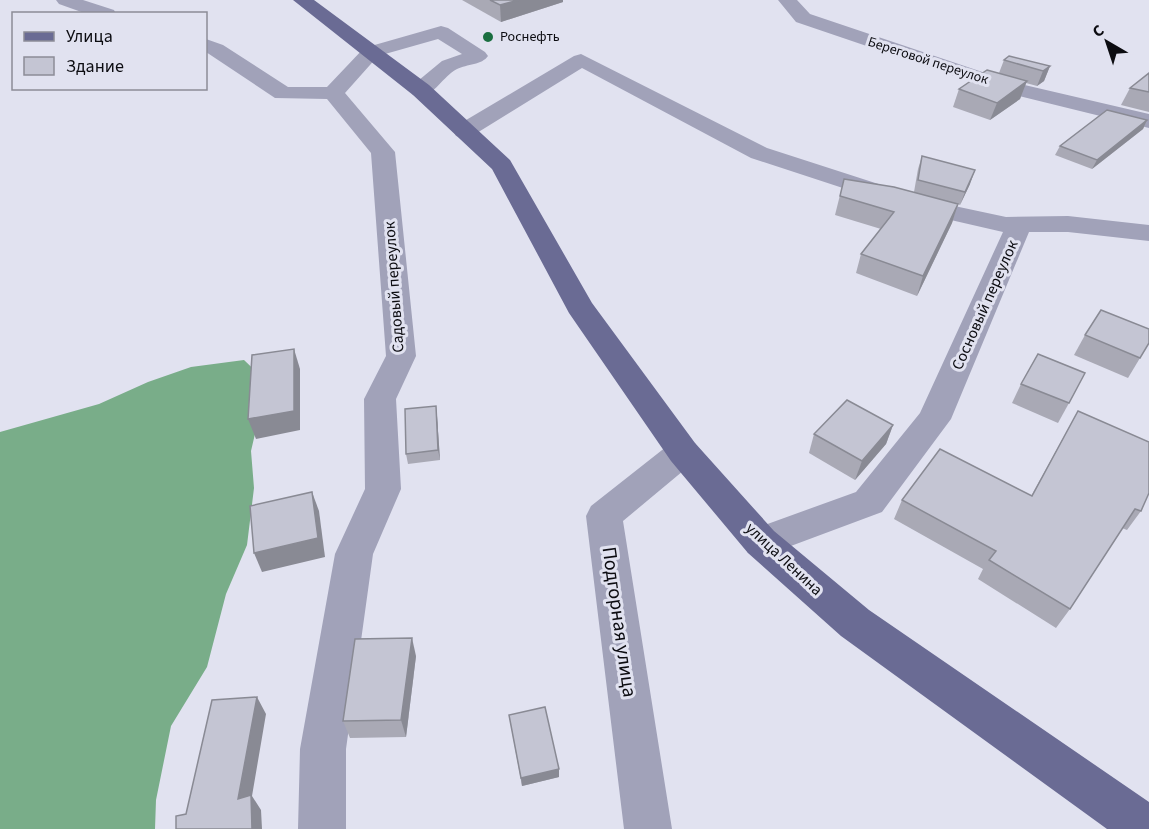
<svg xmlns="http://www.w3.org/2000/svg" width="1149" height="829" font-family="'Source Sans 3',sans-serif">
<rect width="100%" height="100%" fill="#e1e2f0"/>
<path fill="#79ad89" d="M244 360 267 382 251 451 254 488 247 545 226 594 207 667 171 726 156 800 155 829H0V432L99 404 148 382 191 367Z"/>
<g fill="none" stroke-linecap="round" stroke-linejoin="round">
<g fill="#a1a2b9" fill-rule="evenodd">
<path d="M56 0H83L114 10 116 14H87L59 4Z"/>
<path d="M778 0H797L810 14 1012 82 1149 114V128L999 91 796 22Z"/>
<path d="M441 26 448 28 485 52 488 56C482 65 467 64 457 69 441 77 434 100 413 95L410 90 413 85 442 61 462 54 438 39 378 56 345 93 395 152 416 356 396 399 401 489 373 554 346 749V829H298L300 749 335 554 365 489 364 399 386 356 371 153 327 99 275 98 206 52V39L223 45 288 87H327L364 48Z"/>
<path d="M581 54 767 148 931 201 1006 217 1068 216 1149 225V241L1068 232H1029L951 419 882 512 761 557 748 553 742 542 748 531 856 492 920 413 1003 232 916 212 751 158 582 68 472 136 464 138 456 136 453 131 456 126 574 56Z"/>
<path d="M683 439 695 443 700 452 695 461 623 521 672 829H624L586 516 591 506 671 443Z"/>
</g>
<path fill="#6a6b94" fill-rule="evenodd" d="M293 0H314L429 85 510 160 592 303 695 443 774 531 869 610 1149 802V829H1107L841 636 748 553 671 461 569 313 492 169 413 95Z"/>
</g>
<g fill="#a9a9b5">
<path d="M462 0H563V2L501 22Z"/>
<path d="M1004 60 1050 66 1044 81 1037 86 1026 83 1020 99 990 120 953 107 959 89 999 73Z"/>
<path d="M1149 73V112L1121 105 1130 88Z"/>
<path d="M1147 120 1143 129 1092 169 1055 155 1060 146Z"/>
<path d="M922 156 970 184 960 205 958 204 952 223 917 296 856 273 861 254 881 229 835 215 844 179 914 192 918 169Z"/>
<path d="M1085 335 1140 358 1128 378 1074 355Z"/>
<path d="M1021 384 1069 403 1058 423 1012 403Z"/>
<path d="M436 406 437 416 440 460 408 464 406 454Z"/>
<path d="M1078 411 1141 511 1127 530 1122 528 1070 609 1056 628 978 579 983 569 894 519 902 500 1031 496Z"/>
<path d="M893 425 886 444 855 480 809 453 814 434Z"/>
<path d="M416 656 406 737 350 738 343 721Z"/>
<path d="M509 715 559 769V777L522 786Z"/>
</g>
<g fill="#898a94">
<path d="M519 0H563V2L501 22 500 5Z"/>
<path d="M1050 66 1044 81 1037 86 1043 71Z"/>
<path d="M1027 81 1020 99 990 120 997 103Z"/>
<path d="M1147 120 1143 129 1092 169 1097 160Z"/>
<path d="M975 170 970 184 960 205 965 192Z"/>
<path d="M958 204 952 223 917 296 923 276Z"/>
<path d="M294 349 300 369V430L256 439 248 419Z"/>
<path d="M436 406 437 416 440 460 438 450Z"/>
<path d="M893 425 886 444 855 480 862 461Z"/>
<path d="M312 492 319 511 325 557 262 572 254 553Z"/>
<path d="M412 638 416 656 406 737 401 720Z"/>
<path d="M257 697 266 714 252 796 261 810 262 829H252L238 799Z"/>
<path d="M559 769V777L522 786 521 778Z"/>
</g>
<g fill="#c4c5d3" stroke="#898a94" stroke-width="1.5">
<path d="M490 0H519L500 5Z"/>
<path d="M1009 56 1050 66 1043 71 1004 60Z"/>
<path d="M987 70 1027 81 997 103 959 89Z"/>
<path d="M1149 73V92L1130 88Z"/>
<path d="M1107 110 1147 120 1097 160 1060 146Z"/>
<path d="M922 156 975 170 965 192 918 180Z"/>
<path d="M844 179 894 187 958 204 923 276 861 254 894 212 840 196Z"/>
<path d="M1101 310 1149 329V343L1140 358 1085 335Z"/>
<path d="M294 349V411L248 419 252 355Z"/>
<path d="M1038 354 1085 373 1069 403 1021 384Z"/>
<path d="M847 400 893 425 862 461 814 434Z"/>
<path d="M436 406 438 450 406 454 405 409Z"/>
<path d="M1078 411 1149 442V493L1141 511 1135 509 1070 609 989 560 996 551 902 500 940 449 1032 496Z"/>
<path d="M312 492 318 538 254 553 250 506Z"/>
<path d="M412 638 401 720 343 721 355 639Z"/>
<path d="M257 697 238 799 251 795 252 829H176V816L186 814 212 700Z"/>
<path d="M545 707 559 769 521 778 509 715Z"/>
</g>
<circle fill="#1a6e40" stroke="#e1e2f0" stroke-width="2" cx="488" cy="37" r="6"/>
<g text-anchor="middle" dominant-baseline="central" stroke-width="6" stroke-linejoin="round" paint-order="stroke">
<g font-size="14" fill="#0c0c11" stroke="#e1e2f0" text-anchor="start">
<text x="500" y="37">Роснефть</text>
</g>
<g font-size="14" fill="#0c0c11" stroke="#e1e2f0">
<text transform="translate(928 61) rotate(18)">Береговой переулок</text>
</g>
<g font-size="16" fill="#0c0c11" stroke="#e1e2f0">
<text transform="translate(394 287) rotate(-94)">Садовый переулок</text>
<text transform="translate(985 305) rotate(-66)">Сосновый переулок</text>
<text transform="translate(784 559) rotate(43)">улица Ленина</text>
</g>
<g font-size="20" fill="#0c0c11" stroke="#e1e2f0">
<text transform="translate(619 622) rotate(82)">Подгорная улица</text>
</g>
</g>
<rect x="12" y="12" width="195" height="78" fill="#e1e2f0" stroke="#8c8c97" stroke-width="1.5"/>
<rect x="24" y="32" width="30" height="9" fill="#6a6b94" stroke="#8c8c97" stroke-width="1.5"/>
<text x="66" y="42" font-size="18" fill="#0c0c11">Улица</text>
<rect x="24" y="57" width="30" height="18" fill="#c4c5d3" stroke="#8c8c97" stroke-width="1.5"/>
<text x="66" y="72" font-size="18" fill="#0c0c11">Здание</text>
<g transform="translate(1107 42) rotate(321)" stroke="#e1e2f0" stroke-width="4.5" paint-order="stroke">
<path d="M0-4.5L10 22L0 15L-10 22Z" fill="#0c0c11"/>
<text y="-9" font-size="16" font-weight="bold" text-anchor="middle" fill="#0c0c11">С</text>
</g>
</svg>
